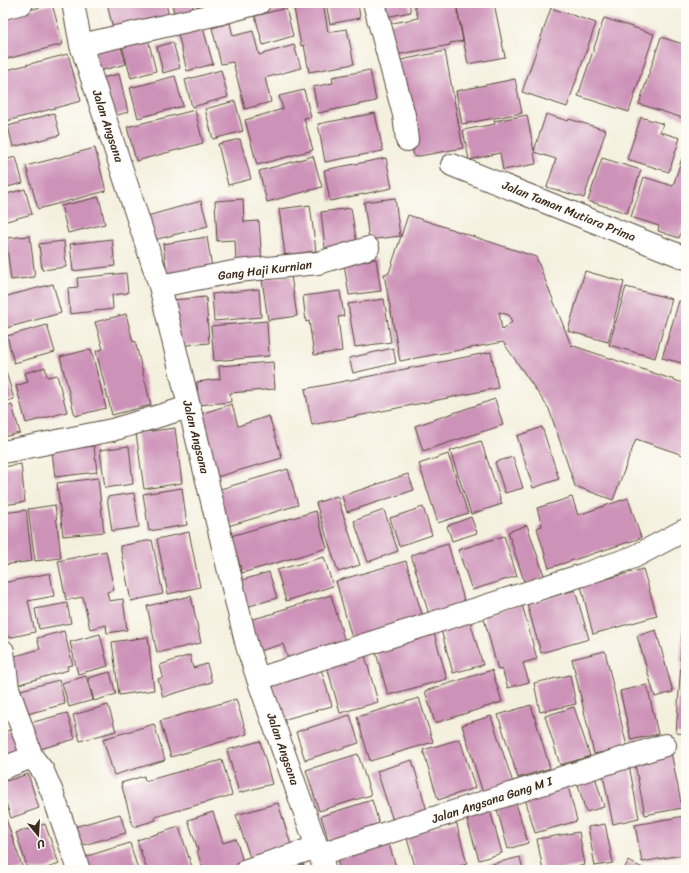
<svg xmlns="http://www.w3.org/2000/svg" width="689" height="873" font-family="Sriracha,sans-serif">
<rect width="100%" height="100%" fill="#fdfcf7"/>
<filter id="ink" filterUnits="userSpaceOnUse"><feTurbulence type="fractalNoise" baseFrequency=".025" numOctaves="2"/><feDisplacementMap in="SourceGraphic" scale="8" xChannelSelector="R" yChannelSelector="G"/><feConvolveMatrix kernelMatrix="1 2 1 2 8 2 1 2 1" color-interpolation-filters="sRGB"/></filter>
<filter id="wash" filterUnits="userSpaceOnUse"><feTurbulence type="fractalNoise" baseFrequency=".012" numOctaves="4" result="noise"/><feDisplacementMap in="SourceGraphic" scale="16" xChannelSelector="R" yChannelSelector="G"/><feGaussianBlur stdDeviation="0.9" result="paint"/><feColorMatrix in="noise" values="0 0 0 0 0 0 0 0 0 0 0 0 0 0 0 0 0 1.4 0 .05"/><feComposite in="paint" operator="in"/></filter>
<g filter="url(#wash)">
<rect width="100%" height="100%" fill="#f4f0de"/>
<g id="blocks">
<g fill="#cd92b8" fill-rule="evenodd">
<path d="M107 3H166L170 22 113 29Z"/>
<path d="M172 3H192L194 15 175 19Z"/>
<path d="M201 3H238L202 9Z"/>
<path d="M293 3H323L328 32 347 29 354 64 309 72 304 45 301 46Z"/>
<path d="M326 3H358L360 18 330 24Z"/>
<path d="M377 3H409L411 12 380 18Z"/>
<path d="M414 3H456L463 41 450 43V45L395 55 388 24 418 18Z"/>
<path d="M456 3H494L505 57 468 64Z"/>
<path d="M52 4 63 44 3 60V17Z"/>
<path d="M286 8 293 36 263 45 255 16Z"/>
<path d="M551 8 596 23 567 107 522 92Z"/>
<path d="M604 18 654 34 629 112 578 96Z"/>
<path d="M230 23 233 36 253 31 259 55 294 45 301 68 265 78 271 102 245 109 233 62 221 64 212 28Z"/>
<path d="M203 28 213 64 187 71 178 34Z"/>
<path d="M661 37 686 45V119L639 104Z"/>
<path d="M148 39 156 71 131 78 122 46Z"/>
<path d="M119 41 126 64 99 71 93 48Z"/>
<path d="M173 42 180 68 163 73 157 47Z"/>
<path d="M445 51 463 148 414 157 396 61Z"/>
<path d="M68 54 81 101 3 122V71Z"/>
<path d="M221 70 228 97 192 107 185 80Z"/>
<path d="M370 70 376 101 318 113 313 87 333 83 332 77Z"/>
<path d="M119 74 128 112 111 117 101 78Z"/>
<path d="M175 76 183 106 138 118 130 88Z"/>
<path d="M515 79 522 113 462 124 456 91Z"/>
<path d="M304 90 311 117 304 118 313 150 257 165 245 120 283 109 279 96Z"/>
<path d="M235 101 243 131 213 139 205 109Z"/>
<path d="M195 110 203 143 136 161 127 127Z"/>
<path d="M54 113 60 135 13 147 8 126Z"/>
<path d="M375 113 383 151 325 162 318 124Z"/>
<path d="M546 114 568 121 569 119 606 130 584 198 547 187 556 159 534 152 536 164 503 170 500 153 469 160 463 130 495 124 494 121 527 115 534 151Z"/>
<path d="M641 117 663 124 660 132 680 138 669 172 627 159Z"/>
<path d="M240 139 251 179 228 185 218 144Z"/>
<path d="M95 148 106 191 38 209 26 166Z"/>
<path d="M313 156 322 187 267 202 259 171Z"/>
<path d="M16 157 23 183 3 188V160Z"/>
<path d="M386 158 392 188 330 201 324 170Z"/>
<path d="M602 158 641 170 627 213 588 201Z"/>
<path d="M682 158 686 160V216L679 238 658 231 659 226 631 217 644 177 673 186Z"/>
<path d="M25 189 32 214 3 222V195Z"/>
<path d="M99 197 105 224 68 233 61 206Z"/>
<path d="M395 198 400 236 369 240 364 202Z"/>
<path d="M243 199 244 222 259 221 262 262 236 264 235 240 217 241 215 201Z"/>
<path d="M201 201 208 226 154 240 147 216Z"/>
<path d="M310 205 316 251 285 255 279 209Z"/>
<path d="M351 208 357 244 325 248 321 212Z"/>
<path d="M408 215 536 257 571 345 686 384V456L636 439 613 500 575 486 549 409 503 342 400 361 384 274 389 273ZM499 312 509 315 512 322 502 330Z"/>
<path d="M30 236 35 277 11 280 6 238Z"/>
<path d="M207 237 213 274 168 280 163 244Z"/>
<path d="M112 239 115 266 73 271 70 244Z"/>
<path d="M64 241 66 267 42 270 39 244Z"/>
<path d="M376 259 381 291 349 295 344 264Z"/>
<path d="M3 269 6 278 3 279Z"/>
<path d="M585 271 624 282 608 342 568 331Z"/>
<path d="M126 273 128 293 112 295 113 309 70 314 68 288 78 287 77 278Z"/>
<path d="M291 276 297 316 268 320 262 280Z"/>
<path d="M53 284 61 313 6 328 4 323H3V297Z"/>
<path d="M626 287 672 299 655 358 609 345Z"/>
<path d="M259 289 261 317 214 321 212 294Z"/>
<path d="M340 291 344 316 338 317 342 351 314 355 309 321 306 322 303 296Z"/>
<path d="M206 297 209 343 177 346 173 300Z"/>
<path d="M384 299 391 342 355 347 348 304Z"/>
<path d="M679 301 686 303V364L662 358Z"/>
<path d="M126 314 133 342 135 341 151 405 112 415 96 351 103 349 95 322Z"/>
<path d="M267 321 269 356 214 361 211 326Z"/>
<path d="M47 325 55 352 14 363 7 336Z"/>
<path d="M393 348 396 363 353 373 349 358Z"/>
<path d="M91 349 106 408 75 416 60 357Z"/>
<path d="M491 352 498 388 312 425 305 389Z"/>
<path d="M3 362 14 399 3 402Z"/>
<path d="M273 362 275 389 230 393 231 402 198 405 197 382 220 379 219 366Z"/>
<path d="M45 367 47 377 57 375 67 412 26 423 16 386 28 382 25 373Z"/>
<path d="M495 399 503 425 423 451 415 426Z"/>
<path d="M232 404 238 426 269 416 282 458 213 478 197 415Z"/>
<path d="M12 405 20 433 3 437V408Z"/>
<path d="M542 427 559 479 533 488 517 436Z"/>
<path d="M175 428 182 483 144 489 136 433Z"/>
<path d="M481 441 502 504 471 514 450 451Z"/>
<path d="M94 446 97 472 55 477 52 451Z"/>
<path d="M129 446 133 484 105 488 100 450Z"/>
<path d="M448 454 468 513 438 523 419 464Z"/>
<path d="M513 457 523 488 505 493 495 462Z"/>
<path d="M21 464 25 502 3 505V467Z"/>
<path d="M288 469 298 505 225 527 214 491Z"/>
<path d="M408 474 414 490 347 512 342 496Z"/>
<path d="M98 478 104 532 63 536 57 483Z"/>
<path d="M182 488 187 525 149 531 143 494Z"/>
<path d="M134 493 139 527 112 531 107 497Z"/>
<path d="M337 496 360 565 338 572 316 503Z"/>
<path d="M572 497 578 515 628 498 641 538 549 568 537 528 542 526 537 508Z"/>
<path d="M55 505 61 558 35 561 28 509Z"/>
<path d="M423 507 432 535 399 546 390 518Z"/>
<path d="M26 510 32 561 3 565V513Z"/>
<path d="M384 510 398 551 368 562 354 521Z"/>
<path d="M316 511 327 548 242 573 231 536Z"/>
<path d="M471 517 477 533 452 541 447 526Z"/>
<path d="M527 525 545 578 525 584 508 532Z"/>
<path d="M189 532 200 587 168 594 157 539Z"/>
<path d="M504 536 517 576 472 590 458 550Z"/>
<path d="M152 540 163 594 131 601 120 546Z"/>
<path d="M448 544 466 607 430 618 411 555Z"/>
<path d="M106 551 114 590 107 592 109 601 123 599 127 630 107 633 106 625 90 629 83 597 66 600 58 561Z"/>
<path d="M324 557 333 586 286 601 277 570Z"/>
<path d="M406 561 424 621 353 642 336 581Z"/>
<path d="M643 569 657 616 593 634 581 586Z"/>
<path d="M269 572 277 598 243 608 236 582Z"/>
<path d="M50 573 54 596 28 601 35 632 8 638 3 616V594H6L3 583Z"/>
<path d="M575 590 589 639 541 653 527 604Z"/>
<path d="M331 595 345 642 288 659 283 644 259 651 250 620 275 613 274 612Z"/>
<path d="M191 596 201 643 157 653 147 606Z"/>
<path d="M685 596H686V661H680Z"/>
<path d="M67 603 71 623 39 629 35 609Z"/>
<path d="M522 604 537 659 523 663 529 682 508 688 502 669 498 670 483 615Z"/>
<path d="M470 621 483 665 453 673 441 630Z"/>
<path d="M656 630 673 692 655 697 637 636Z"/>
<path d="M64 631 73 665 67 666 68 670 16 685 8 658 40 649 37 638Z"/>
<path d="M434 633 447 679 388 695 375 649Z"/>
<path d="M100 634 108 666 78 674 70 642Z"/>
<path d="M148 637 154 690 119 695 112 642Z"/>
<path d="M605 651 627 747 594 754 572 659Z"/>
<path d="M364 652 378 702 340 713 326 663Z"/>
<path d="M190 655 193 668 207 664 212 682 163 697 158 679 163 677 160 665Z"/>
<path d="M681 663H686V734L676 733Z"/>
<path d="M321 669 332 706 282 720 272 683Z"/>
<path d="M492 670 502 702 435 723 425 691Z"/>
<path d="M110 672 116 694 94 701 88 678Z"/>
<path d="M570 675 576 704 540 712 534 683Z"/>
<path d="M86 676 93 700 69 707 62 683Z"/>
<path d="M59 680 65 704 23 715 17 691Z"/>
<path d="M647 685 658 734 631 740 620 691Z"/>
<path d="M419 698 433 742 370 761 357 717Z"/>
<path d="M236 699 247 734 171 757 160 721Z"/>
<path d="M108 705 116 731 80 741 73 715Z"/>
<path d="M531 705 550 768 518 778 498 715Z"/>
<path d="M574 707 590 756 560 765 545 716Z"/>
<path d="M67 713 75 739 33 751 26 724Z"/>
<path d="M350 715 359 743 305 760 296 732Z"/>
<path d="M491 716 513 783 483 793 462 725Z"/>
<path d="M154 724 165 760 114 775 103 739Z"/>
<path d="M18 728 24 757 3 763V732Z"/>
<path d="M460 739 475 788 438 800 423 750Z"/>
<path d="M260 741 272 784 239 793 227 750Z"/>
<path d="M686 750V783H685L683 751Z"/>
<path d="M671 752 682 808 645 815 634 759Z"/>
<path d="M358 754 371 795 319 811 306 770Z"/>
<path d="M222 760 232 795 155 817 156 820 133 827 121 783 144 776 145 781Z"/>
<path d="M412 760 428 814 394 824 377 771Z"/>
<path d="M629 765 639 818 613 824 602 770Z"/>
<path d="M594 773 604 807 586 812 576 778Z"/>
<path d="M28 774 39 808 11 818 3 793V782Z"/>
<path d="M568 786 577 821 535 833 525 798Z"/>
<path d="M372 800 381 830 330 846 321 816Z"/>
<path d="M278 803 291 845 250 858 236 815Z"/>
<path d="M516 803 528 843 508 849 497 809Z"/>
<path d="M489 806 502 853 479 860 465 813Z"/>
<path d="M3 810 23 869 21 870H3Z"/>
<path d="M213 812 223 843 236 839 244 865 230 870H203L197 851 198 850 188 820Z"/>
<path d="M120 814 126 833 80 846 74 827Z"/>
<path d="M684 816 686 828V854L642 862 635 825Z"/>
<path d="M456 821 467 864 445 870H416L406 835Z"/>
<path d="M45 824 59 864 41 870H28L16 833Z"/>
<path d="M605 824 613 863 595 866 588 827Z"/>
<path d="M179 827 193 870H147L137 840Z"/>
<path d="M579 832 585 865 558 870H543L537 839Z"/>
<path d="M130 843 138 870H88L84 857Z"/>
<path d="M389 844 397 870H340L337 859Z"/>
<path d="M520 857 523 870H476V868Z"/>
<path d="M301 858 305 870H263Z"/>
<path d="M628 861 647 870H624Z"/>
</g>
</g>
</g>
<g filter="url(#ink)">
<use href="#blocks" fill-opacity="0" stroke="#57483b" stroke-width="1"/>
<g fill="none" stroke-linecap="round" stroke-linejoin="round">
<defs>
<g id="minor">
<path d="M73 3 81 45 160 286 247 646 258 679 325 870"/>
<path d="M374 3 404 115 407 140"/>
<path d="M3 8 22 3"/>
<path d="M81 45 222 13 259 3"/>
<path d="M452 165 686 258"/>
<path d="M160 286 238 271 318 263 368 248"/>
<path d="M3 452 112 430 189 407"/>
<path d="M3 651 8 688 32 757 43 771 52 792 79 870"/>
<path d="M258 679 582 575 634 557 683 531H686"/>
<path d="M3 768 32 757"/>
<path d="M320 854 665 745"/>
<path d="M247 870 317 847"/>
</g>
</defs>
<use href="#minor" stroke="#57483b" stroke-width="24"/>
<use href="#minor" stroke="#fff" stroke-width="22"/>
</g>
</g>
<g text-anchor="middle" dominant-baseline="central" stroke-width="3" stroke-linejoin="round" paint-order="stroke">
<g font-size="12" fill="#3b2a1e" stroke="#fdfcf7">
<text transform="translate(108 126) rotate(72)">Jalan Angsana</text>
<text transform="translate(569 211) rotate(22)">Jalan Taman Mutiara Prima</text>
<text transform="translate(265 270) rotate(-7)">Gang Haji Kurnian</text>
<text transform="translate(196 437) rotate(76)">Jalan Angsana</text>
<text transform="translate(283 749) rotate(71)">Jalan Angsana</text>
<text transform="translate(492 800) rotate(-18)">Jalan Angsana Gang M I</text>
</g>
</g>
<rect width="689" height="873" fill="none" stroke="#fdfcf7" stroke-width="16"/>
<g transform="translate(38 835) rotate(162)" stroke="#fdfcf7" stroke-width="3" paint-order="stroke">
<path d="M0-3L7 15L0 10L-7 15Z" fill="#3b2a1e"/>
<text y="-6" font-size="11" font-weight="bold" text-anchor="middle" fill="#3b2a1e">U</text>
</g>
</svg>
